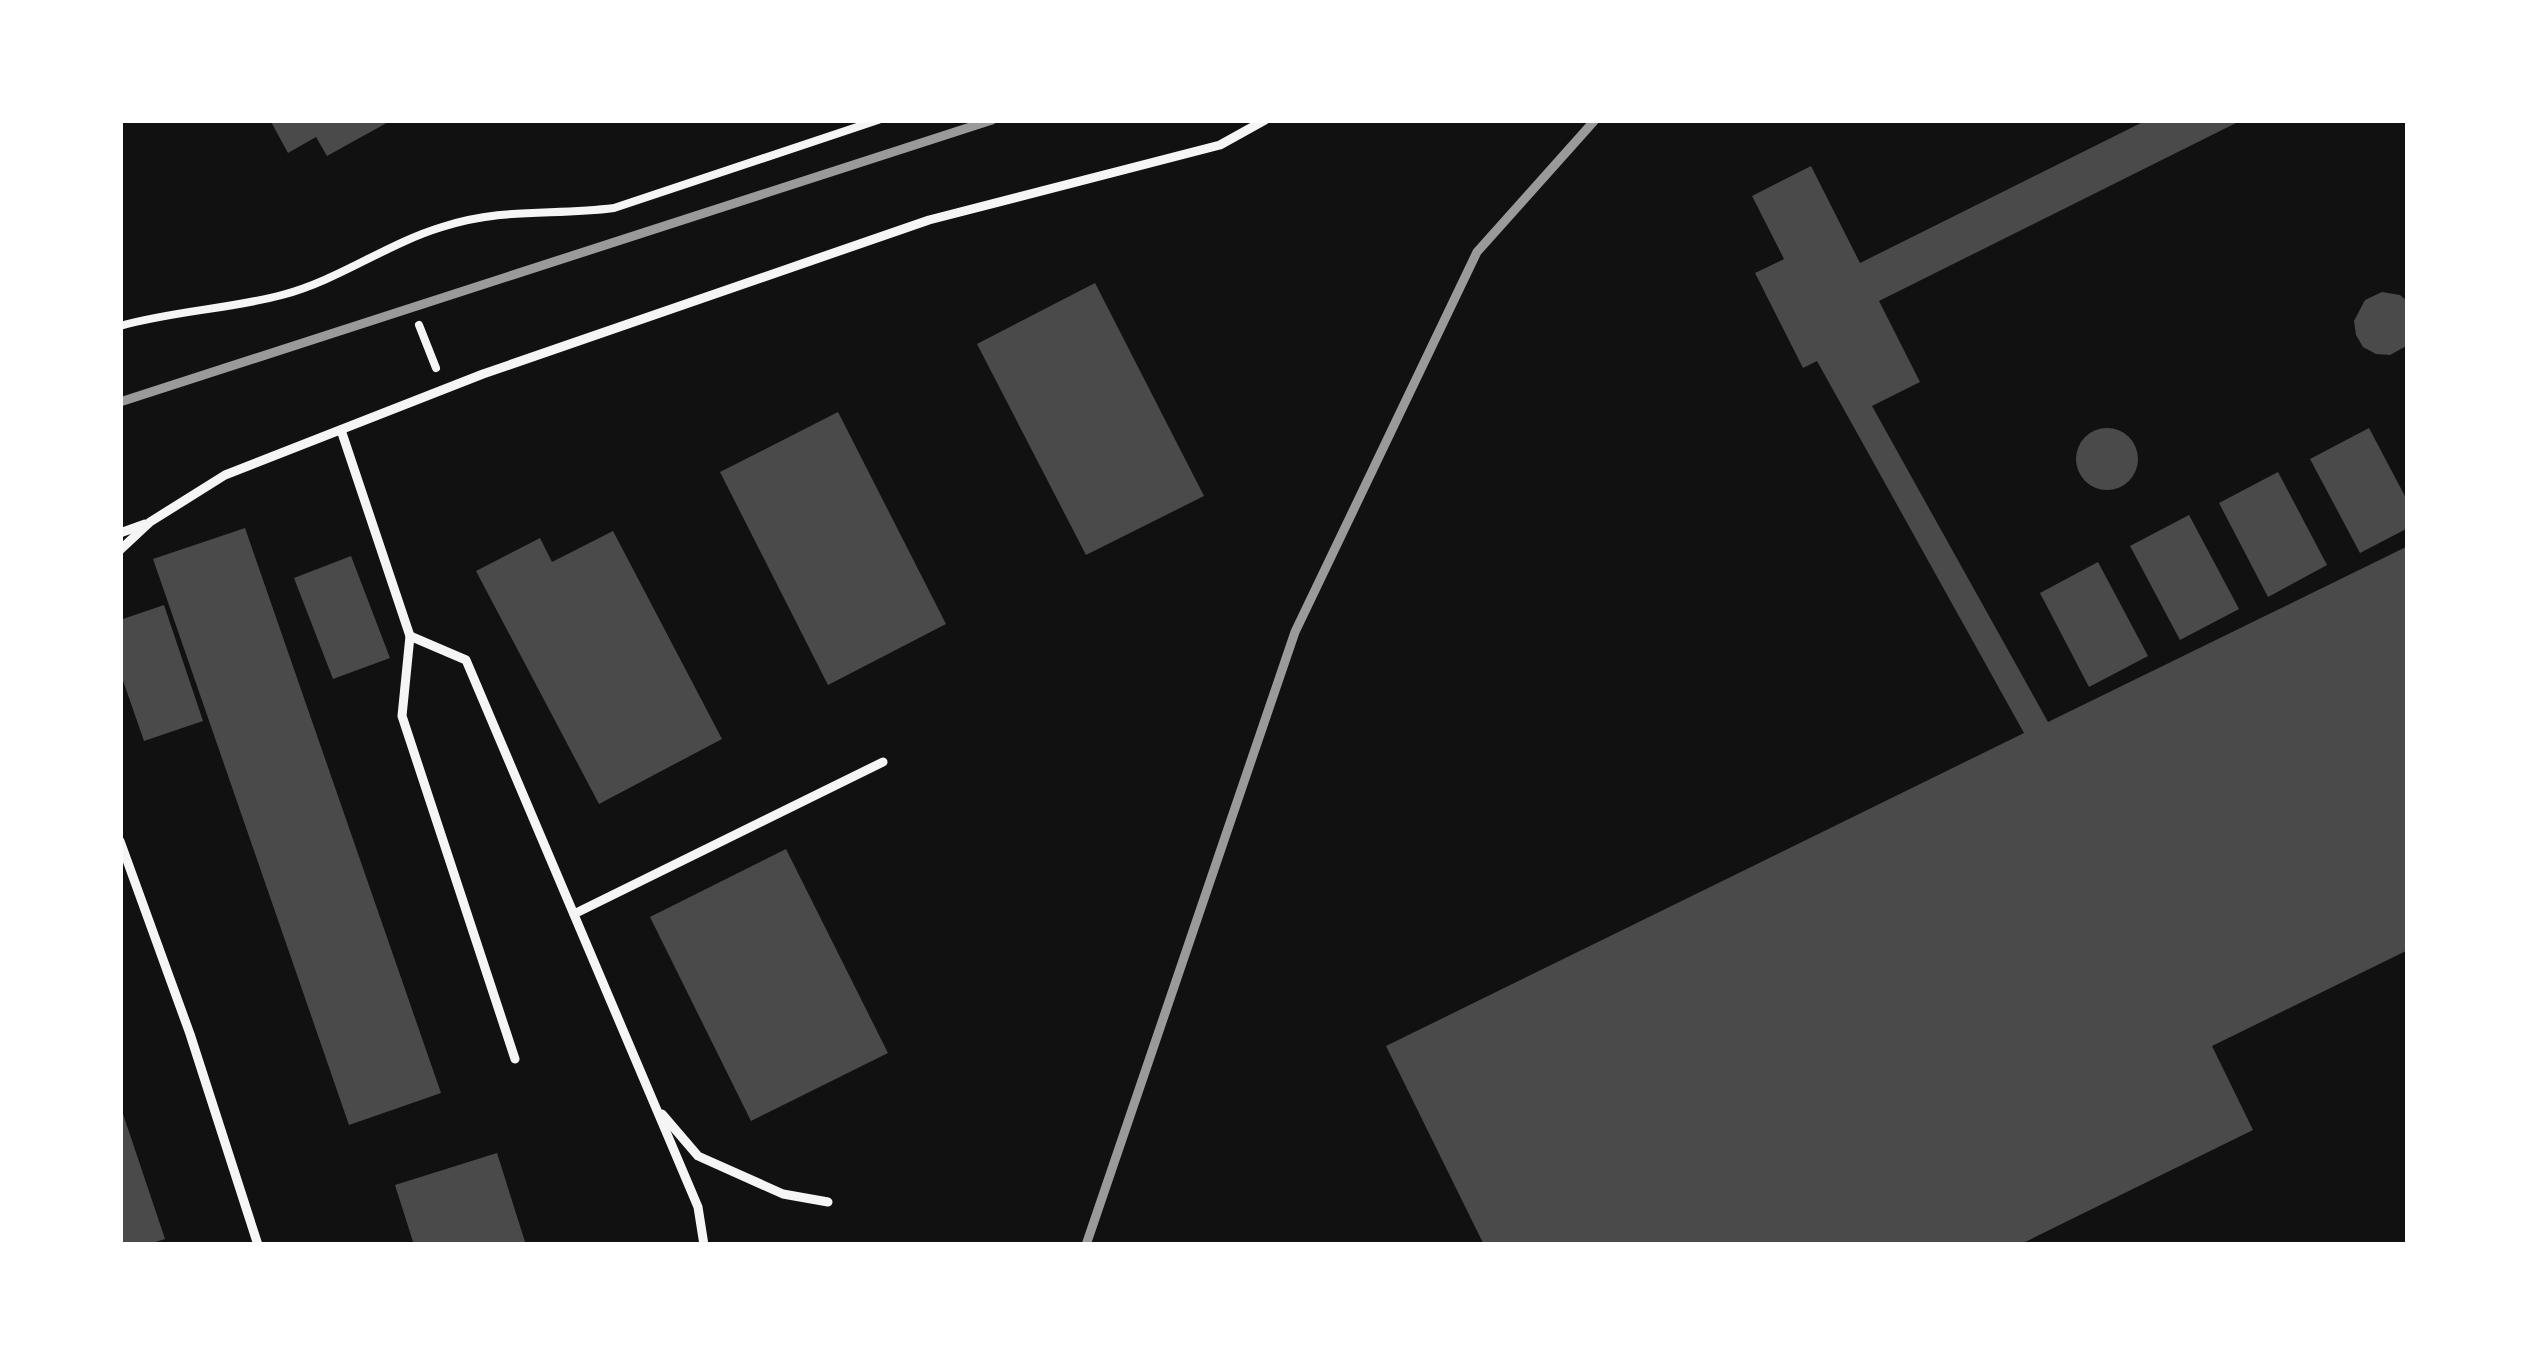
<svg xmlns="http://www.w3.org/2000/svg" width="2528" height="1365" font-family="Karla,sans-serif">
<rect width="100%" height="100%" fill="#111"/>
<g fill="#4a4a4a">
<path d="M270 120H392L327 156 316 137 288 153Z"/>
<path d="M2147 120H2242L1879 301 1920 382 1872 406 2048 722 2408 546V950L2212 1046 2253 1130 2019 1245H1484L1386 1046 2024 733 1817 361 1803 368 1755 273 1784 259 1752 196 1811 166 1860 263Z"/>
<path d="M1095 283 1204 496 1086 555 977 344Z"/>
<path d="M2382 292 2400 295 2408 302V345L2390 355 2376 354 2363 347 2356 335 2354 321 2365 300Z"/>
<path d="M838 412 946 624 828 685 720 472Z"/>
<circle cx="2107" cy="459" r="31"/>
<path d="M2369 428 2408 502V528L2360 553 2310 459Z"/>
<path d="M2278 472 2327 565 2268 597 2219 503Z"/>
<path d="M2189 515 2239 609 2180 640 2130 546Z"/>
<path d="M245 528 441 1093 349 1125 153 559Z"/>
<path d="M613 531 722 739 599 804 476 571 540 538 552 562Z"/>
<path d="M351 556 390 658 333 679 294 578Z"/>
<path d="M2098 562 2148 656 2089 687 2040 593Z"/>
<path d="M164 605 203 721 144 741 120 672V620Z"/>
<path d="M786 849 888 1053 751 1121 650 917Z"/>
<path d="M121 1108 165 1239 146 1245H120Z"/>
<path d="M497 1153 526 1245H414L395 1185Z"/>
</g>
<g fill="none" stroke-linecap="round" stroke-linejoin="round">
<g stroke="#f5f5f5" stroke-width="8">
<path d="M419 325 436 368"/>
<path d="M120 326C173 311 229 309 282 295 339 280 386 244 442 227 504 207 552 216 614 208L878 120"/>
</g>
<g stroke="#f5f5f5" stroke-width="9">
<path d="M341 430 410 636 402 716 515 1059"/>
<path d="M120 533 145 524"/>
<path d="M120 550 150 522 225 475 483 374 929 220 1220 145 1265 120"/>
<path d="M410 636 466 660 698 1207 704 1245"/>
<path d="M120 841 190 1034 258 1245"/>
<path d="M574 914 883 762"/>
<path d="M662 1114 698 1156 783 1194 828 1202"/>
</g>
<g stroke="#9a9a9a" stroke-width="9">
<path d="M120 402 992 120"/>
<path d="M1086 1245 1295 632 1477 252 1595 120"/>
</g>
</g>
<rect width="2528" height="1365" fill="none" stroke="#ffffff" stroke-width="246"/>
</svg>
